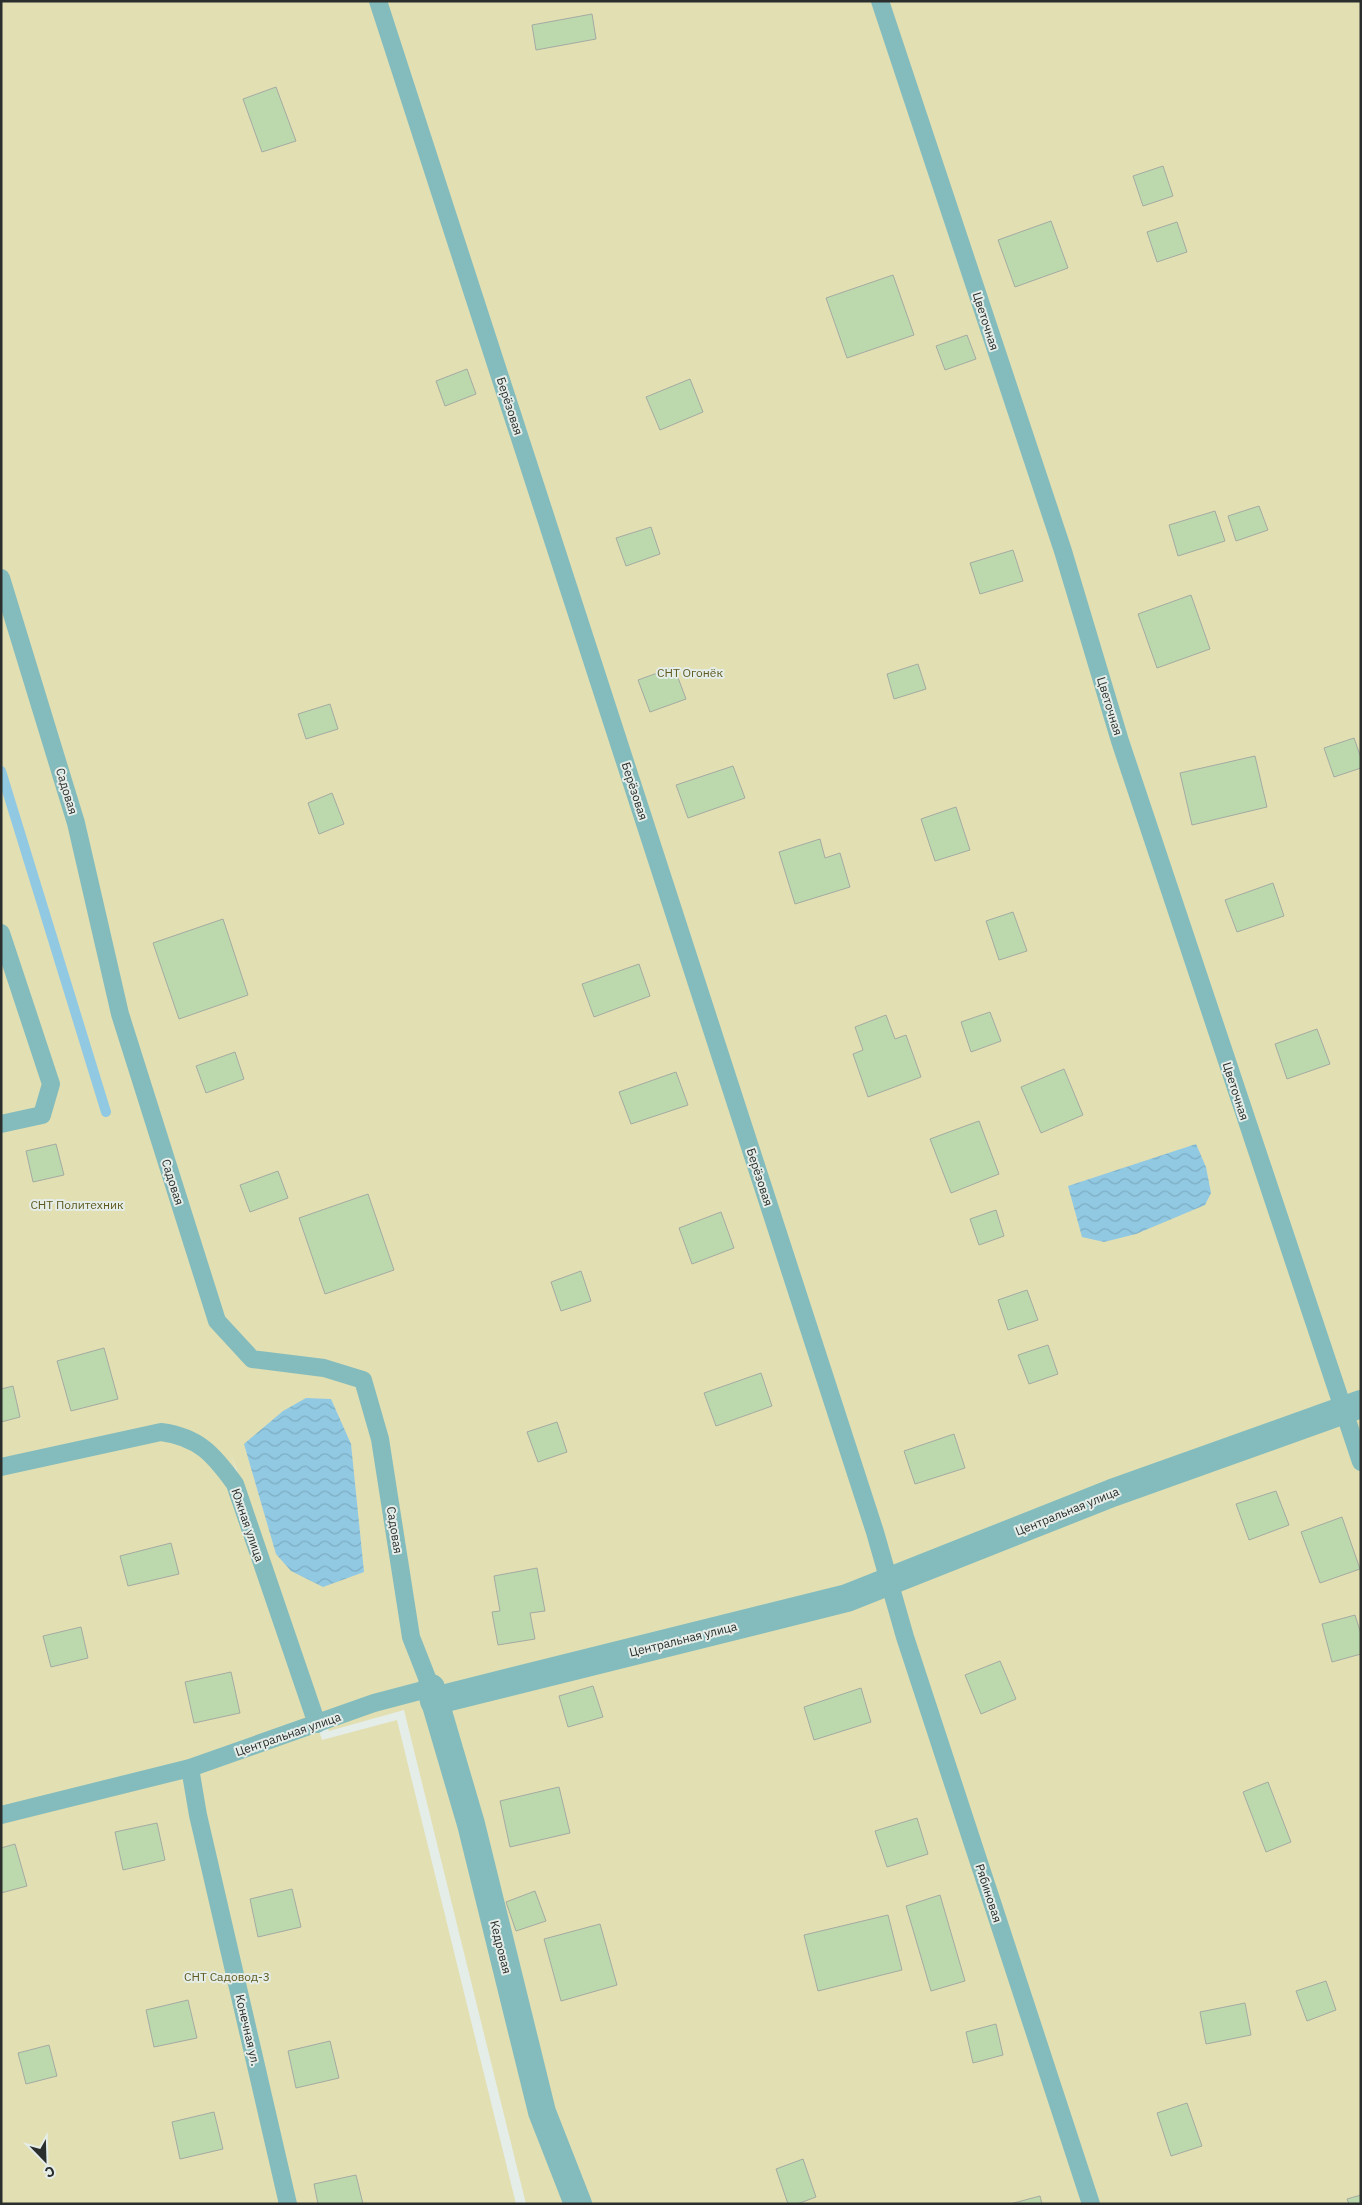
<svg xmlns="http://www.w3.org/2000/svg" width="1362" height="2205" font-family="'IBM Plex Sans',sans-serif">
<defs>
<pattern id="water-waves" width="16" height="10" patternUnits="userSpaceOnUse" patternTransform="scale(1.25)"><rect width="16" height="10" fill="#91c9e3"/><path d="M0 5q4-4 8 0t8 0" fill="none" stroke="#7dadc3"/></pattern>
</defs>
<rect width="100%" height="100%" fill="#e5ede9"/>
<path fill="#e2dfb3" d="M1 1H1361V2204H526L404 1710 329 1731 230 1451 322 1740 397 1720 516 2204H1Z"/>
<g fill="url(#water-waves)">
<path d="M1196 1144 1206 1167 1211 1193 1205 1205 1136 1234 1104 1242 1082 1237 1068 1186Z"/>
<path d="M306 1398 331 1399 351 1444 364 1572 323 1587 291 1571 276 1554 244 1444 283 1411Z"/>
</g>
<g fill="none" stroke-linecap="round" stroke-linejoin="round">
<path stroke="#91c9e3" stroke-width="10" d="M1 771 106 1112"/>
</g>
<g fill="#bbd9ac" stroke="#a5aaa3">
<path d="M592 14 596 39 536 50 532 25Z"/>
<path d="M276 87 296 141 262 152 243 99Z"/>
<path d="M1163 166 1173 196 1143 206 1133 176Z"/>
<path d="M1051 221 1068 268 1015 287 998 240Z"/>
<path d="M1177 222 1187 252 1157 262 1147 232Z"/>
<path d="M893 275 914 335 847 358 826 298Z"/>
<path d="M967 335 976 359 945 370 936 346Z"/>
<path d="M467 369 476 394 445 406 436 381Z"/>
<path d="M690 379 703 412 660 430 646 397Z"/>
<path d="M1259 506 1268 530 1236 541 1228 516Z"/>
<path d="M1215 511 1225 541 1178 556 1169 525Z"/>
<path d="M651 527 660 554 626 566 616 538Z"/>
<path d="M1013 550 1023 581 980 594 970 563Z"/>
<path d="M1191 595 1210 649 1157 668 1138 614Z"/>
<path d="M918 664 926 689 894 699 887 674Z"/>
<path d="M674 667 686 699 650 712 638 680Z"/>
<path d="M330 704 338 729 306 739 298 714Z"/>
<path d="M1354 738 1361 758V768L1334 777 1324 748Z"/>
<path d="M1255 756 1267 807 1192 825 1180 773Z"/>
<path d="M733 766 745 798 688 818 676 785Z"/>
<path d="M332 793 344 824 319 834 308 803Z"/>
<path d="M956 807 970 850 935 861 921 819Z"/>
<path d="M820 839 825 858 840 853 850 887 795 904 779 852Z"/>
<path d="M1273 883 1284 916 1237 932 1225 900Z"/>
<path d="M1013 912 1027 951 999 960 986 921Z"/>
<path d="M223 919 248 995 179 1019 153 943Z"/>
<path d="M639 964 650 996 594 1017 582 984Z"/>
<path d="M990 1012 1001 1041 971 1052 961 1022Z"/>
<path d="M886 1015 895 1039 906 1035 921 1077 868 1097 853 1054 863 1050 855 1027Z"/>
<path d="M1317 1029 1330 1064 1287 1079 1275 1044Z"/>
<path d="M235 1052 244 1079 206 1093 196 1066Z"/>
<path d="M1064 1069 1083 1115 1041 1133 1021 1087Z"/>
<path d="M676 1072 688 1105 631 1124 619 1092Z"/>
<path d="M979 1121 999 1174 951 1193 930 1139Z"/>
<path d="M56 1144 64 1175 33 1182 26 1151Z"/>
<path d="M278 1171 288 1198 250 1212 240 1185Z"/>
<path d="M368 1194 394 1270 325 1294 299 1218Z"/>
<path d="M996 1210 1004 1236 979 1245 970 1219Z"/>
<path d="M721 1212 734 1248 692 1264 679 1228Z"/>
<path d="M581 1271 591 1301 561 1311 551 1282Z"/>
<path d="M1027 1290 1038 1320 1008 1330 998 1300Z"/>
<path d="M1048 1345 1058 1374 1029 1384 1018 1355Z"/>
<path d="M104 1348 118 1399 71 1411 57 1361Z"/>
<path d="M761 1373 772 1406 716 1426 704 1393Z"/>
<path d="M13 1386 20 1417 1 1422V1389Z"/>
<path d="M557 1422 567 1452 538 1462 527 1432Z"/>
<path d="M954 1434 965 1468 915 1484 904 1451Z"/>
<path d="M1276 1491 1289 1525 1249 1540 1236 1504Z"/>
<path d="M1342 1517 1360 1569 1320 1583 1301 1532Z"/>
<path d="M171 1543 179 1574 128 1586 120 1556Z"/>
<path d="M537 1568 545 1611 530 1613 535 1639 498 1645 492 1612 500 1611 494 1576Z"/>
<path d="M1355 1615 1361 1634V1654L1332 1662 1322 1624Z"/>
<path d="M81 1627 88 1658 51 1667 43 1636Z"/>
<path d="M1000 1661 1016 1699 981 1714 965 1675Z"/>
<path d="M231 1672 240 1713 194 1723 185 1682Z"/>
<path d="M593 1686 603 1717 568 1727 559 1696Z"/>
<path d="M861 1688 871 1722 814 1740 804 1707Z"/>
<path d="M1268 1782 1291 1842 1266 1852 1243 1792Z"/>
<path d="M559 1787 570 1833 510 1847 500 1801Z"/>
<path d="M917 1818 928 1854 887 1867 875 1831Z"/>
<path d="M157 1823 165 1860 123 1870 115 1832Z"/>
<path d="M15 1844 27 1886 1 1893V1848Z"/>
<path d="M292 1889 301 1927 258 1937 250 1899Z"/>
<path d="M535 1891 546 1921 516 1931 506 1902Z"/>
<path d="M940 1895 965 1981 931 1991 906 1906Z"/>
<path d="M888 1915 902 1970 818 1991 804 1935Z"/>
<path d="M600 1924 617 1985 561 2001 544 1939Z"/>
<path d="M1326 1981 1336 2010 1307 2021 1296 1991Z"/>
<path d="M188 2000 197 2038 154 2047 146 2010Z"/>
<path d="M1245 2003 1251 2035 1206 2044 1200 2012Z"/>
<path d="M996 2024 1003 2055 973 2063 966 2032Z"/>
<path d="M330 2041 339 2078 296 2088 288 2051Z"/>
<path d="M49 2045 57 2076 26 2084 18 2053Z"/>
<path d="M1187 2103 1202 2146 1171 2156 1157 2113Z"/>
<path d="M214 2112 223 2149 180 2159 172 2122Z"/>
<path d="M803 2159 816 2197 797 2204H788L776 2169Z"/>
<path d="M356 2175 363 2204H318L314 2184Z"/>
<path d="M1361 2195V2204H1349L1347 2199Z"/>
<path d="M1040 2196 1042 2204H1010Z"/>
</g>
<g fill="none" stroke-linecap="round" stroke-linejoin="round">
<g stroke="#84bcbd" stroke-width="18">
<path d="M378 1 875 1532 905 1637 1091 2204"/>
<path d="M880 1 1063 551 1120 741 1361 1462"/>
<path d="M1 578 76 823 120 1014 217 1321 252 1359 324 1368 363 1380 380 1439 411 1637 431 1688 374 1703 190 1768 1 1815"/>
<path d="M1 933 51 1084 42 1115 1 1124"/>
<path d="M1 1467 161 1432C199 1437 214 1455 235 1484L317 1724"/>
<path d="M190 1768 198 1815 288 2204"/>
</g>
<g stroke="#84bcbd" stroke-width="28">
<path d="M431 1688 434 1701 847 1598 1112 1493 1361 1404"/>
<path d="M431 1688 471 1824 542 2112 578 2204"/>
</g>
</g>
<g text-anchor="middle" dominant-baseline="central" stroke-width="4" stroke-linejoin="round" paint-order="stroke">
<g font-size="12" fill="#2a2e2c" stroke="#e5ede9">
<text transform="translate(986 321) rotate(72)">Цветочная</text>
<text transform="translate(510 406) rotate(72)">Берёзовая</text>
<text transform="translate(1110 706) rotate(73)">Цветочная</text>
<text transform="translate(67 791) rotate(73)">Садовая</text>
<text transform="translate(635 791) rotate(72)">Берёзовая</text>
<text transform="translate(1236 1091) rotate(72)">Цветочная</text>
<text transform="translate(760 1177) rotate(72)">Берёзовая</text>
<text transform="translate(173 1182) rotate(72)">Садовая</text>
<text transform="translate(1067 1511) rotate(-22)">Центральная улица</text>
<text transform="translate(248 1525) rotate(71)">Южная улица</text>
<text transform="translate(395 1530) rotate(81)">Садовая</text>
<text transform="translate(683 1639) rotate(-14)">Центральная улица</text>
<text transform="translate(288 1734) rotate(-19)">Центральная улица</text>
<text transform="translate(989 1893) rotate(72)">Рябиновая</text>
<text transform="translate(501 1947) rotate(76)">Кедровая</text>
<text transform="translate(248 2030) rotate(77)">Конечная ул.</text>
</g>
<g font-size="12" fill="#5e591f" stroke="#e5ede9">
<text x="690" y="672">СНТ Огонёк</text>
<text x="77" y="1204">СНТ Политехник</text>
<text x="227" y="1976">СНТ Садовод-3</text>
</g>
</g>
<rect width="1362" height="2205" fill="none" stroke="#2a2e2c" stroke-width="5"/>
<g transform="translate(45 2160) rotate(157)" stroke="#e5ede9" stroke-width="4" paint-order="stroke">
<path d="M0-4L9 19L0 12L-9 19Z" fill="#2a2e2c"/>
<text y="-8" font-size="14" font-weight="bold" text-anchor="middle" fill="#2a2e2c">С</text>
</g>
</svg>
